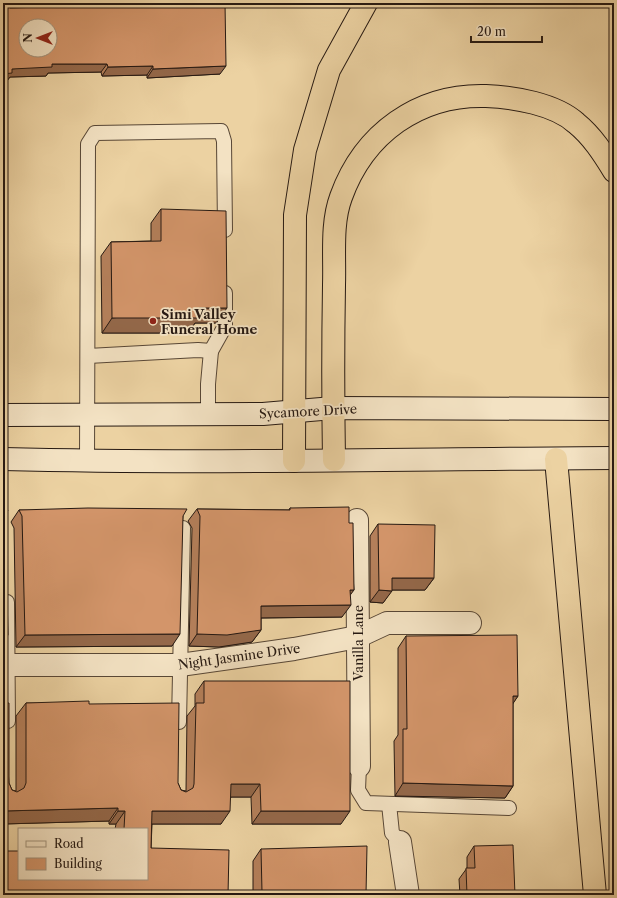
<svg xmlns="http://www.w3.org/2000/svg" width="617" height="898" font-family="'Libre Caslon Text',serif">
<rect width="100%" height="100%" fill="#ecd2a2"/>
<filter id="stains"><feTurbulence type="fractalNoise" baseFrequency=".005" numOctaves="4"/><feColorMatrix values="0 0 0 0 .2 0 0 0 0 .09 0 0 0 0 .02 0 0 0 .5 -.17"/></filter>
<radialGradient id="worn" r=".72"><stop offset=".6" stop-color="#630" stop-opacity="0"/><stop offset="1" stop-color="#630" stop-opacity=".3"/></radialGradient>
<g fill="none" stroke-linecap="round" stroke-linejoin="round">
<defs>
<g id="service">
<path d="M88 356 198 350 211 351 225 326V293"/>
<path d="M208 413V384L211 351"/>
<path d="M87 461 88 144 95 133 221 131 224 141 225 230"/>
<path d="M7 602 8 721"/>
<path d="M179 722 183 528"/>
<path d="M359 766 358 790 366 803 509 808"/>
<path d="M389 804 392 833 400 842"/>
</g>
<g id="minor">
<path d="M357 520 359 766"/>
<path d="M3 665H180L294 649 357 637 387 623H470"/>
<path d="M400 842 408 895"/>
</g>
<g id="secondary">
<path d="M3 415 263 414 333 408 614 409"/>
<path d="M3 459C207 464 410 459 614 458"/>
</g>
<g id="motorway">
<path d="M556 459 595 895"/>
<path d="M334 460C333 402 333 343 334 285 335 256 331 224 341 197 364 133 419 94 486 96 514 97 555 104 576 123 592 136 603 153 614 171"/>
<path d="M294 461 295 215 305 150 329 70 366 3"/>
</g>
</defs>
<use href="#service" stroke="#584736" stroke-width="16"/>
<use href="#minor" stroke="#584736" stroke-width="24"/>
<use href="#secondary" stroke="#261912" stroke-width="24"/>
<use href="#motorway" stroke="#261912" stroke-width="24"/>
<use href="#service" stroke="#f3e2c3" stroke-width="14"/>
<use href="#minor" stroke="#f3e2c3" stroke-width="22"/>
<use href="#secondary" stroke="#f3e2c3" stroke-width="22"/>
<use href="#motorway" stroke="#ecd2a2" stroke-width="22"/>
</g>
<g fill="#b5805b" stroke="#261912">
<path d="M73 3 140 5 220 74 147 78V75L102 76 101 72 48 73 46 76 10 77 6 82 10 8 71 6Z"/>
<path d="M161 209 216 323H195L188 333H102L101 256 111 242 151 241V223Z"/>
<path d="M290 508 349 523 354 590 350 594 342 617 261 618V630L252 642 219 647 189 646 192 528 188 521 197 509 289 510Z"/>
<path d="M19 510 183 516 172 646 16 647 14 528 11 522Z"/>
<path d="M378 524 434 578 425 590H392L383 603 370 602V536Z"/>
<path d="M406 636 518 696 513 703V786L505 798 395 796 394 741 398 735V648Z"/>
<path d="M204 681 341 824H252L251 797H231L221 824H152L151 848 228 895H3L19 879H147V829H115L116 824H109V821L3 824V703L9 783 12 790 16 791V716L26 703 89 704 178 783 181 790 186 791 187 716 195 706V694Z"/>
<path d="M474 846 515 895H460L459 879 467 868V857Z"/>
<path d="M261 849 366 894V895H253V861Z"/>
</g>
<g fill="#94684a" stroke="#261912">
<path d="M52 64H107L101 72 48 73 46 76 10 77 6 82H3V74L12 69Z"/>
<path d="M153 66 147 75 102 76 108 67Z"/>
<path d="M226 66 220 74 147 78 153 69Z"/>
<path d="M199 308H227L216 323H195L188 333H102L112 318Z"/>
<path d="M392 578H434L425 590H384Z"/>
<path d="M350 590H354L345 602Z"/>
<path d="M379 590 392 591 383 603 370 602Z"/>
<path d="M351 605 342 617 253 618 261 606Z"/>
<path d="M261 630 252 642 219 647 189 646 197 634Z"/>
<path d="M180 634 172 646 16 647 25 635Z"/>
<path d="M3 635H8L3 642Z"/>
<path d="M513 696H518L510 708Z"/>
<path d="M403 783 513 786 505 798 395 796Z"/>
<path d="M231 784H260L251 797H222Z"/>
<path d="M118 808 109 821 3 824V811Z"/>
<path d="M118 811H125L116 824H109Z"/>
<path d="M152 811H230L221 824H143Z"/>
<path d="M261 811H350L341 824H252Z"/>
<path d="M262 892H272L270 895H260Z"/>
<path d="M132 893 177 894 176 895H130Z"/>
<rect x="344" y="894" width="22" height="1"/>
</g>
<g fill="#d3956a" stroke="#261912" fill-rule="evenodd">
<path d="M3 3H10V8L74 6 73 3H140V5L225 3 226 66 153 69V66L108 67 107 64H52V67L12 69V73L3 74ZM26 26H50V50H26Z"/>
<path d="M161 209 226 211 227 308H199V318H112L111 242 161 241Z"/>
<path d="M349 507V523H353L354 590H350L351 605 261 606V630L227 635 197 634 200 516 197 509 290 510V508Z"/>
<path d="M88 508 187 509 183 516 180 634 25 635 22 516 19 510Z"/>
<path d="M3 510H8L5 516 8 635H3Z"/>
<path d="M378 524 435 525 434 578H392V591L379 590Z"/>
<path d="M517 635 518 696H513V786L403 783V729H407L406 636Z"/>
<path d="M204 681H350V811H261L260 784H231L230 811H152L151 848 229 850 228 895H177V894L132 893V895H3V851H19V879H147V829H124L125 811H118V808L3 811V703H9V783L12 790 17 792 24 788 26 783V703L89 701V704L179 703 178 783 181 790 186 792 193 788 194 784 196 703H204Z"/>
<path d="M513 845 515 895H467L466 868H475L474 846Z"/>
<path d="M367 846 366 894 272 895V892H262L261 849Z"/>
</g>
<circle fill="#8f2418" stroke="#f3e2c3" stroke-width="1.5" cx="153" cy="321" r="4"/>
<g text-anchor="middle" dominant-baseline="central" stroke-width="3.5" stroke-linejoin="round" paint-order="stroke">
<g font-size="13" font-weight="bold" fill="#261912" stroke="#f3e2c3" text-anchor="start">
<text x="161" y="314">Simi Valley<tspan x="161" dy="15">Funeral Home</tspan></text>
</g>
<g font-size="13" fill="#261912" stroke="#f3e2c3">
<text transform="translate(308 411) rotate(-3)">Sycamore Drive</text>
<text transform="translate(358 643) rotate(-90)">Vanilla Lane</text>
<text transform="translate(239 656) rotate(-8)">Night Jasmine Drive</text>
</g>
</g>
<rect width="617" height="898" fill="none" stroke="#ecd2a2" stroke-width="16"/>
<rect x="4" y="4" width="609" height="890" fill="none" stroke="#261912" stroke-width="2"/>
<rect x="8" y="8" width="601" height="882" fill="none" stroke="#261912"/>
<rect x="18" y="828" width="130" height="52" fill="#f3e2c3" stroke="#a1927c"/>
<rect x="26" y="841" width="20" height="6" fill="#f3e2c3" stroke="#a1927c"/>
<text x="54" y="848" font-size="12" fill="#261912">Road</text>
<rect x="26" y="858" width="20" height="12" fill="#d3956a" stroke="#a1927c"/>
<text x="54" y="868" font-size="12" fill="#261912">Building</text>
<g transform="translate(38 38) rotate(270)"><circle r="19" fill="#f3e2c3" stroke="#a1927c"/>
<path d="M0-3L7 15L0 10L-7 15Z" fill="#8f2418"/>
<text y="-6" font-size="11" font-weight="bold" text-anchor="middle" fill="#261912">N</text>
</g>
<path d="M471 36v6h71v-6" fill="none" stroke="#261912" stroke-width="2"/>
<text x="477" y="36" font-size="12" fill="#261912" stroke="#f3e2c3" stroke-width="3" paint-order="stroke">20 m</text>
<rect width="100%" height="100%" filter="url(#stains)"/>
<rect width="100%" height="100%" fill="url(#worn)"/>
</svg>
